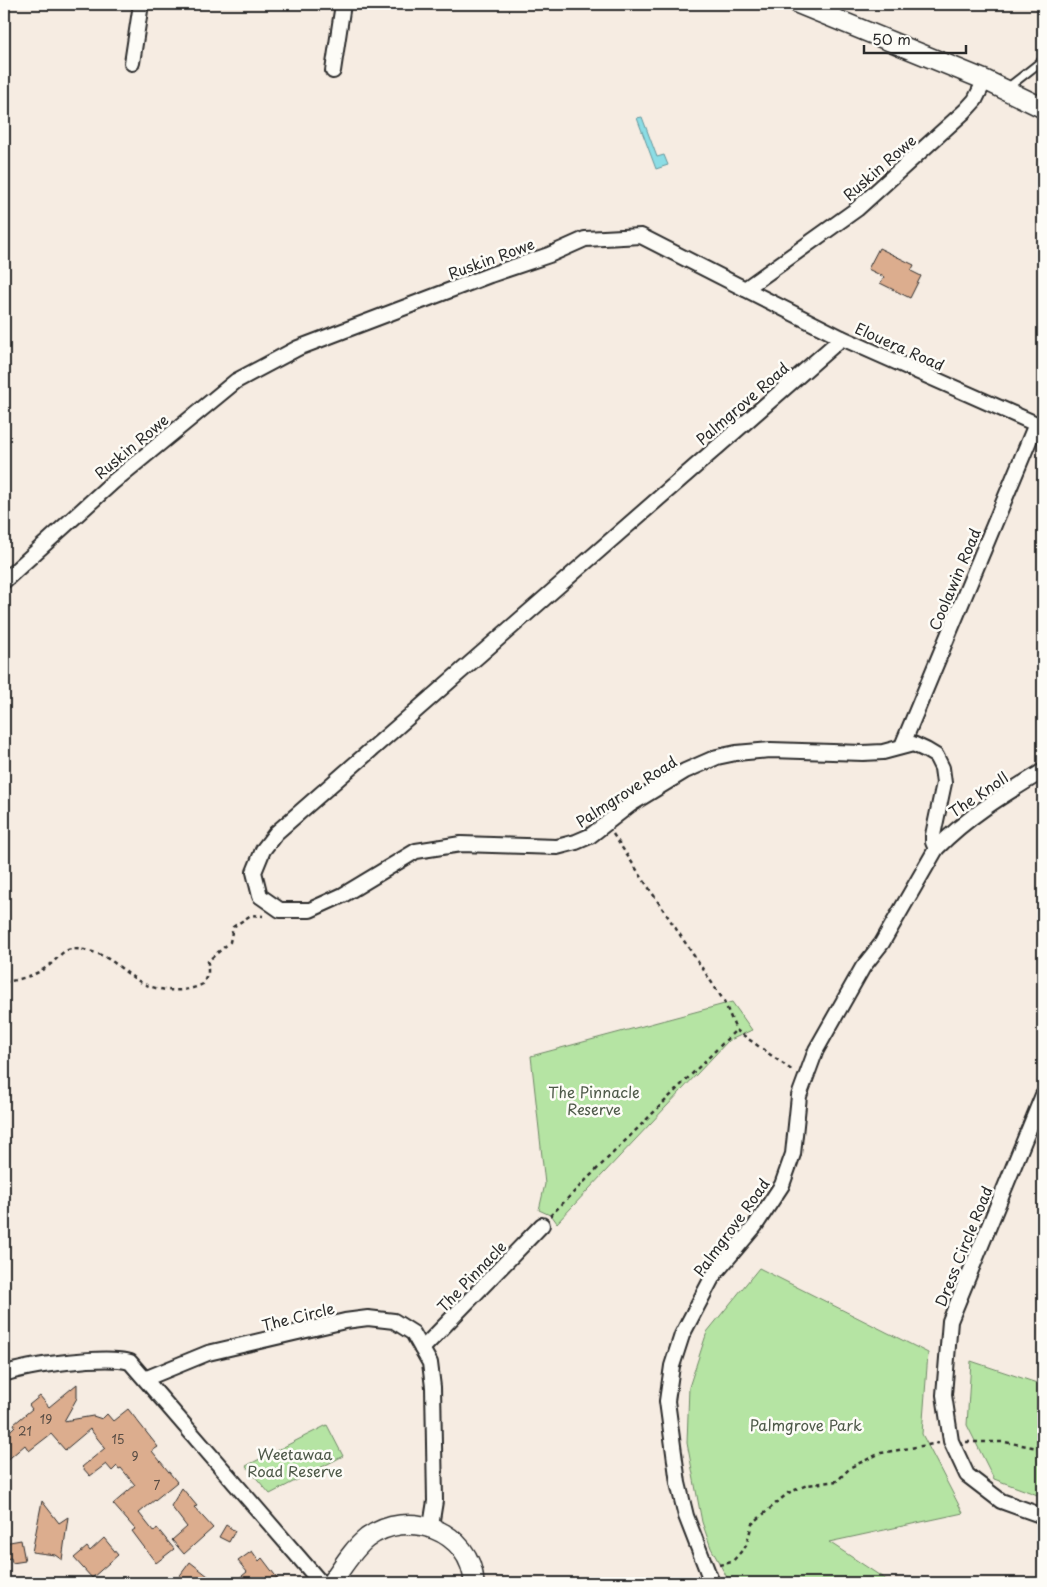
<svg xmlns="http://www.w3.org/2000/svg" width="1047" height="1587" font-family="'Playpen Sans',sans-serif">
<rect width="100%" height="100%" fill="#f6ece2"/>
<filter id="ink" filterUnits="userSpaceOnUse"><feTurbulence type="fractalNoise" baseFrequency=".02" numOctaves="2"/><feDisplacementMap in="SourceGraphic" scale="10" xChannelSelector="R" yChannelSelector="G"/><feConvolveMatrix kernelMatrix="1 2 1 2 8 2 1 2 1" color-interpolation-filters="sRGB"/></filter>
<g filter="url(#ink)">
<g fill="#b5e4a3" stroke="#708867">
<path d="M732 1002 752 1030 728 1041 557 1223 552 1216 539 1210 545 1184 531 1056Z"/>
<path d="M759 1268 928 1353 922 1434 963 1513 829 1542 891 1583H730L711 1548 702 1522 687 1443 689 1387 707 1332Z"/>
<path d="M971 1361 1043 1385V1497L994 1479 967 1425Z"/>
<path d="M327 1425 343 1456 270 1494 246 1466Z"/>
</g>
<path fill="#8cdde5" stroke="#65969b" d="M642 117 657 157 664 155 668 165 656 169 637 118Z"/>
<g fill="#dcad8e" stroke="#2b2b2b">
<path d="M879 248 914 265 911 271 921 276 910 298 880 283 884 277 868 269Z"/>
<path d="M77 1384V1398L64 1421 93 1416 102 1419 107 1414 113 1421 128 1409 158 1447 152 1451 177 1482 139 1513 154 1532 157 1528 174 1549 156 1563 132 1531 135 1529 113 1504 135 1485 121 1468 119 1469 117 1466 112 1471 106 1464 90 1476 82 1467 105 1448 90 1429 65 1450 51 1434 29 1451 25 1445 4 1463V1437L15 1426 14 1424 32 1409 29 1405 40 1396 49 1407Z"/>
<path d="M182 1488 197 1506 194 1507 213 1528 184 1554 172 1540 187 1527 171 1506Z"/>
<path d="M42 1501 59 1523 68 1517 62 1560 55 1555 32 1552Z"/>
<path d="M226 1525 235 1531 229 1542 219 1537Z"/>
<path d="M104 1538 118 1555 92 1578 74 1558 87 1547 90 1551Z"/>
<path d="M21 1540 25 1561 12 1563 11 1558 4 1559V1543Z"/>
<path d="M252 1551 259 1561 262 1558 281 1583H233L247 1572 238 1561Z"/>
<path d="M190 1562 217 1583H186L178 1578Z"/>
</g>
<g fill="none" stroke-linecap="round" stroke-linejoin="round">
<defs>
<path id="lane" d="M1006 89 1043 60"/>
<g id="street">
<path d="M132 63 141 4"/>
<path d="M333 71 343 4"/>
<path d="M745 289 842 338 1043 427"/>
<path d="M4 581 113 482 236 381 298 348 490 275 549 255 585 239 641 236 745 289 857 209 965 111 975 100 985 80"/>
<path d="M902 746 1036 424"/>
<path d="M936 849C968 816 1005 794 1043 771"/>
<path d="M1043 1095 950 1321 944 1395 951 1441 967 1475 1001 1501 1043 1516"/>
<path d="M422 1349 542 1225"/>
<path d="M4 1374C28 1365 106 1355 130 1362L321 1583"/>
<path d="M147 1378 208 1353 345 1321 368 1318 394 1321 413 1333 430 1363 433 1387 435 1501 431 1526"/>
<path d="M712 1583 686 1516 678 1483 667 1401 672 1366 682 1335 713 1276 755 1226 782 1185 793 1154 799 1096 816 1050 863 967 882 943 936 849 933 842V835L944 783 942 768 936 756 926 750 913 744 883 752 863 753 771 750 736 753 717 757 685 771 631 804 590 836 576 842 557 847 461 844 416 851 343 895 310 910H280L260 896 254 872 263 850 276 833 842 338"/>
</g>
<g id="secondary">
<path d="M799 4 985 80 1043 108"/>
<path d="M331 1583C342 1568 352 1550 367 1538 408 1508 471 1530 474 1583"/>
</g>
</defs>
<use href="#lane" stroke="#2b2b2b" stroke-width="11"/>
<use href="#street" stroke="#2b2b2b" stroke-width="18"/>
<use href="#secondary" stroke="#2b2b2b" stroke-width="22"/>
<g stroke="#2b2b2b" stroke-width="2.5" stroke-dasharray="4 4" stroke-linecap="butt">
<path d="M613 834 724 1001 736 1030 793 1071"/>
<path d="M4 982C18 980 34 976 47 967 65 954 60 945 89 951 114 957 124 974 144 984 162 992 186 993 203 984L208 973V961L230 942 233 927 251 915 263 916"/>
<path d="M550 1216 736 1030"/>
<path d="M966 1442H1005L1043 1449"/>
<path d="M719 1565 732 1562 746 1546 752 1524 788 1493 807 1485 837 1481 851 1467 881 1453 939 1443"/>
<path d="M4 1581 5 1583"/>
</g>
<use href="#lane" stroke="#fdfcf7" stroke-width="7"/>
<use href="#street" stroke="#fdfcf7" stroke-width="14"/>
<use href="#secondary" stroke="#fdfcf7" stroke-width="19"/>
</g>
</g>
<g text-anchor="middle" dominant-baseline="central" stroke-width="5" stroke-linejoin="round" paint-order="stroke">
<g font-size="12" fill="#574c44">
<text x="46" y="1419">19</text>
<text x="25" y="1431">21</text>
<text x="118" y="1439">15</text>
<text x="135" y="1456">9</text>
<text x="157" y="1485">7</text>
</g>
<g font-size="15" fill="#2b2b2b" stroke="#fdfcf7">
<text transform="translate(879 167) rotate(-41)">Ruskin Rowe</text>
<text transform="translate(491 258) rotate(-20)">Ruskin Rowe</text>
<text transform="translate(900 346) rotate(24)">Elouera Road</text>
<text transform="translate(742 403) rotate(-41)">Palmgrove Road</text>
<text transform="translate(131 446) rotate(-40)">Ruskin Rowe</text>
<text transform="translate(954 579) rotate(-67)">Coolawin Road</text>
<text transform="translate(626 791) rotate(-33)">Palmgrove Road</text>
<text transform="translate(978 794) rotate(-34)">The Knoll</text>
<text transform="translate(731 1227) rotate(-54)">Palmgrove Road</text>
<text transform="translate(963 1246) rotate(-68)">Dress Circle Road</text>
<text transform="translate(471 1276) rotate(-46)">The Pinnacle</text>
<text transform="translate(298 1316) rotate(-14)">The Circle</text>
</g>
<g font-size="15" fill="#4e5949" stroke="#fdfcf7">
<text x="594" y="1091">The Pinnacle<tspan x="594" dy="17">Reserve</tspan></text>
<text x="806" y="1424">Palmgrove Park</text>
<text x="295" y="1453">Weetawaa<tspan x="295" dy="17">Road Reserve</tspan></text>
</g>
</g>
<rect width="1047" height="1587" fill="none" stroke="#fdfcf7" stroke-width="20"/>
<rect x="10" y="10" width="1027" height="1567" fill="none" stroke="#2b2b2b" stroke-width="2" filter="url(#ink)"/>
<path d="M864 45v8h102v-8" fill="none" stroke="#2b2b2b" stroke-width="2.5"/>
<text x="872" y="45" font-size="15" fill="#2b2b2b" stroke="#fdfcf7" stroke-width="4" paint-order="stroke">50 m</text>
</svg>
